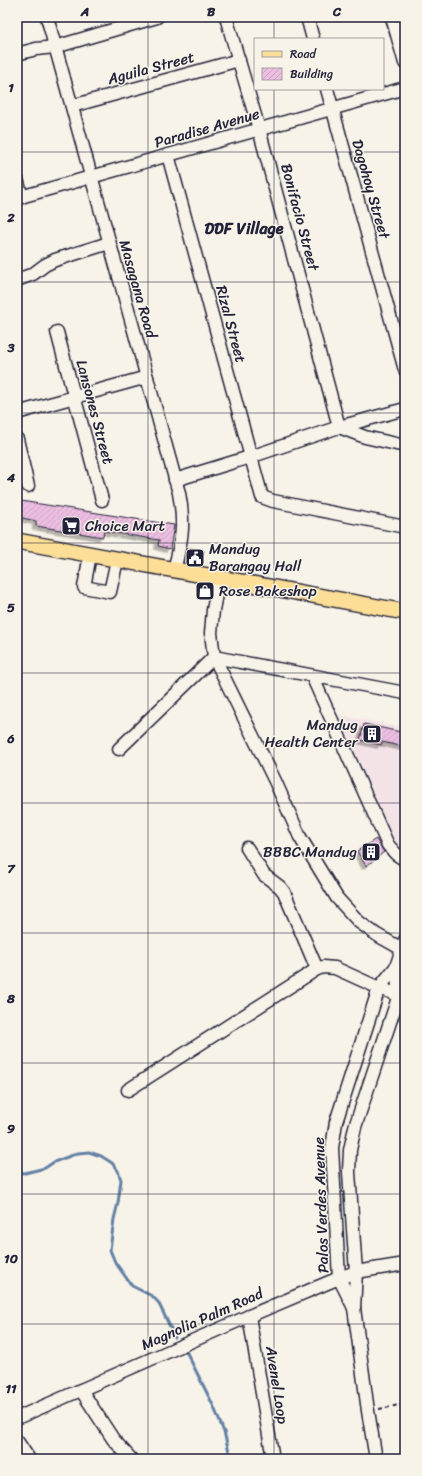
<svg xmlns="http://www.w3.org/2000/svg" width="422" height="1476" font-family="Sriracha,sans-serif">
<defs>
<pattern id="building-hatch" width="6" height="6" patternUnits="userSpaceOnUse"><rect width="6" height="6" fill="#ecbee1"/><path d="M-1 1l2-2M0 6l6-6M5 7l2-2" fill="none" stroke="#caa3c2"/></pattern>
<filter id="shadow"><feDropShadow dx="-3.5" dy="3.5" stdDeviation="0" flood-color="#0004"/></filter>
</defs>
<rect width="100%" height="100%" fill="#f7f3e8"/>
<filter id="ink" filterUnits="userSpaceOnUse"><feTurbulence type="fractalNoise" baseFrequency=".025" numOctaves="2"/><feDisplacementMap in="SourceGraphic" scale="8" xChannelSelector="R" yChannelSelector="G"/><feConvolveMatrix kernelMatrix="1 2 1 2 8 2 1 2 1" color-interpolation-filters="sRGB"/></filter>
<g filter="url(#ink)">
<path fill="#f4e3e6" d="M339 715 405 728V851L395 842Z"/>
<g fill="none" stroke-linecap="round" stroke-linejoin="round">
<g stroke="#6581a5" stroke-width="3">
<path d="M17 1172 25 1173 45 1168 54 1162 78 1153 89 1152 101 1156 112 1163 118 1171 121 1180 118 1203 114 1219 110 1250 115 1262 132 1286 152 1296 158 1302 175 1337"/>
<path d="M186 1351 213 1405 224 1432 231 1459"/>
</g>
</g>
<g fill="url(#building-hatch)" stroke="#22223b" filter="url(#shadow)">
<path d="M21 501 174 525 170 549 158 546 159 540 104 531 103 537 36 526V521L18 517Z"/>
<path d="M190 548 204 551 200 565 187 563Z"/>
<path d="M364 724 405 733V747L382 742 381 745 360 740Z"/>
<path d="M376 839 384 852 366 866 357 851Z"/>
</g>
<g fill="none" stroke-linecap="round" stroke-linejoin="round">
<defs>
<g id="minor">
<path d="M47 17 179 493C185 524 182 540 174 570"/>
<path d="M226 17 259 129 339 427"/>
<path d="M307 17 313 39"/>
<path d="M392 17 405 63"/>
<path d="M393 21 405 17"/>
<path d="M17 54 36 49 55 47 157 17"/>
<path d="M327 89 405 370"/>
<path d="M72 106 239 60"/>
<path d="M168 155 262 497 273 501 405 527"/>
<path d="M17 179 22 197"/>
<path d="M17 198 405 88"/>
<path d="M17 280 33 274 45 265 55 260 109 243"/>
<path d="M57 332 102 500"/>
<path d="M17 413 147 377"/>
<path d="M339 427 365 437 405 446"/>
<path d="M17 439 28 486"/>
<path d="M175 480 250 457 339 427 405 409"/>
<path d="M90 555 84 587 110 592 117 560"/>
<path d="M219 579 213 610 211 633 214 657 275 781 300 837 337 898 359 922 377 935 402 949"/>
<path d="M214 657 405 693"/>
<path d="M312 676 388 845 396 854 405 860"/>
<path d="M119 749 214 657"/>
<path d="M247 848 264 875 280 887 284 892 317 969"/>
<path d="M128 1090 317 969 323 967 335 968 379 988 405 997"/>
<path d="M354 1308 339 1278 332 1148 336 1122 379 988 396 967 405 940"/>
<path d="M249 1316 273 1459"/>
<path d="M81 1390 113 1439 131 1459"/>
<path d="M17 1418 249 1316 339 1278 356 1272 405 1264"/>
<path d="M17 1441 29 1459"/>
<path d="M376 1459 368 1411 354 1308 356 1272 349 1172 350 1150 355 1127 399 995 396 967"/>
</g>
<path id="major" d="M17 541 405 612"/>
</defs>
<use href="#minor" stroke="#22223b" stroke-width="15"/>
<use href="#major" stroke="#22223b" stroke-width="18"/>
<path stroke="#22223b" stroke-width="2" stroke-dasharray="4 3" stroke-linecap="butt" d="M379 1409 405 1404"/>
<use href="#minor" stroke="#f7f3e8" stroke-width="12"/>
<use href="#major" stroke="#fcde96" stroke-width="15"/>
</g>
</g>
<path fill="none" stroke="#22223b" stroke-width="1" stroke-opacity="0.55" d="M148 17V1459M274 17V39M274 89V1459M17 152H405M17 282H405M17 413H405M17 543H405M17 673H405M17 803H405M17 933H405M17 1063H405M17 1194H405M17 1324H405"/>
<defs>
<symbol id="supermarket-square" viewBox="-11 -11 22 22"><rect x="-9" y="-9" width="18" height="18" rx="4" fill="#22223b" stroke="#f7f3e8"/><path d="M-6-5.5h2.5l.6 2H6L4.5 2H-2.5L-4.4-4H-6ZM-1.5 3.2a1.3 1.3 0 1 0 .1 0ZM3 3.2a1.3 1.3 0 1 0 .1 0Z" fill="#fff"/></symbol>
<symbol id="civic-square" viewBox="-11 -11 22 22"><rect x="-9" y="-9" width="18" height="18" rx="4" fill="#22223b" stroke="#f7f3e8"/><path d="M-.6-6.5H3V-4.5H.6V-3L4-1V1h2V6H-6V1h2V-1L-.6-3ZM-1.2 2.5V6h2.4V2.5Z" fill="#fff"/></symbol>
<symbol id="shop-square" viewBox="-11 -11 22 22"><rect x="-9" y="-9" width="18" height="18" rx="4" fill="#22223b" stroke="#f7f3e8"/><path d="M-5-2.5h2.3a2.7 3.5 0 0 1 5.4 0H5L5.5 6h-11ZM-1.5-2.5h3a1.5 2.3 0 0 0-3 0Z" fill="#fff"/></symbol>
<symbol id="building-square" viewBox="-11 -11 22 22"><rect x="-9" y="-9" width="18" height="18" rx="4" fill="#22223b" stroke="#f7f3e8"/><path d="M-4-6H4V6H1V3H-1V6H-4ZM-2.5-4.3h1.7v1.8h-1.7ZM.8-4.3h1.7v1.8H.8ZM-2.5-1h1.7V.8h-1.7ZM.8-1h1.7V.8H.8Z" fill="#fff"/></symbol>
</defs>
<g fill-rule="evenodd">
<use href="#supermarket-square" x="60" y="515" width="22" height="22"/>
<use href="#civic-square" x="184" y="547" width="22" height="22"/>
<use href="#shop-square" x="194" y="580" width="22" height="22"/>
<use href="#building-square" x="361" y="723" width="22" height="22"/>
<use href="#building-square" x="360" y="841" width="22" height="22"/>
</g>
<g text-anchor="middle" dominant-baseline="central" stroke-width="3" stroke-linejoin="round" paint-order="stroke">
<g font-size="15" fill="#22223b" stroke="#f7f3e8">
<text transform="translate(151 68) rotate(-15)">Aguila Street</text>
<text transform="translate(207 128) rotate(-16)">Paradise Avenue</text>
<text transform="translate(371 189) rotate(74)">Dagohoy Street</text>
<text transform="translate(300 217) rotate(75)">Bonifacio Street</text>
<text transform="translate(138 289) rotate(74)">Masagana Road</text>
<text transform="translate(231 324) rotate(75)">Rizal Street</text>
<text transform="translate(95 412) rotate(75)">Lansones Street</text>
<text transform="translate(321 1205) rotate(-92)">Palos Verdes Avenue</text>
<text transform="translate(202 1319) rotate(-24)">Magnolia Palm Road</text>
<text transform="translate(277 1385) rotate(81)">Avenel Loop</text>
</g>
<g font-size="15" fill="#22223b" stroke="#f7f3e8" text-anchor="start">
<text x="85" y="526">Choice Mart</text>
<text x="209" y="549">Mandug<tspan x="209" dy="17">Barangay Hall</tspan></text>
<text x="219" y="591">Rose Bakeshop</text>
<text x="358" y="725" text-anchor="end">Mandug<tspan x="358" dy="17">Health Center</tspan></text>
<text x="357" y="852" text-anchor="end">BBBC Mandug</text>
</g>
<g font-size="16" font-weight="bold" fill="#22223b" stroke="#f7f3e8">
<text x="244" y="228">DDF Village</text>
</g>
</g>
<rect width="422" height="1476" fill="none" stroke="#f7f3e8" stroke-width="44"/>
<rect x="254" y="38" width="130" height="52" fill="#f7f3e8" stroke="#a29fa3"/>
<rect x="262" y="51" width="20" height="6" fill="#fcde96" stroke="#a29fa3"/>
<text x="290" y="58" font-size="12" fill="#22223b">Road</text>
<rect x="262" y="68" width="20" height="12" fill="url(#building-hatch)" stroke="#a29fa3"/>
<text x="290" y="78" font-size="12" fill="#22223b">Building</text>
<rect x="22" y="22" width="378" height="1432" fill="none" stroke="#22223b" stroke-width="1.5"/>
<g font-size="13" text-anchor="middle" font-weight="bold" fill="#22223b">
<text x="85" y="16">A</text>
<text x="211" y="16">B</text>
<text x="337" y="16">C</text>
<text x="11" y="92">1</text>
<text x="11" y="222">2</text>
<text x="11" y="352">3</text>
<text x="11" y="482">4</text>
<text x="11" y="612">5</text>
<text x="11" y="743">6</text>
<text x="11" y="873">7</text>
<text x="11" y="1003">8</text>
<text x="11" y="1133">9</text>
<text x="11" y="1263">10</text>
<text x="11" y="1393">11</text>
</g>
</svg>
